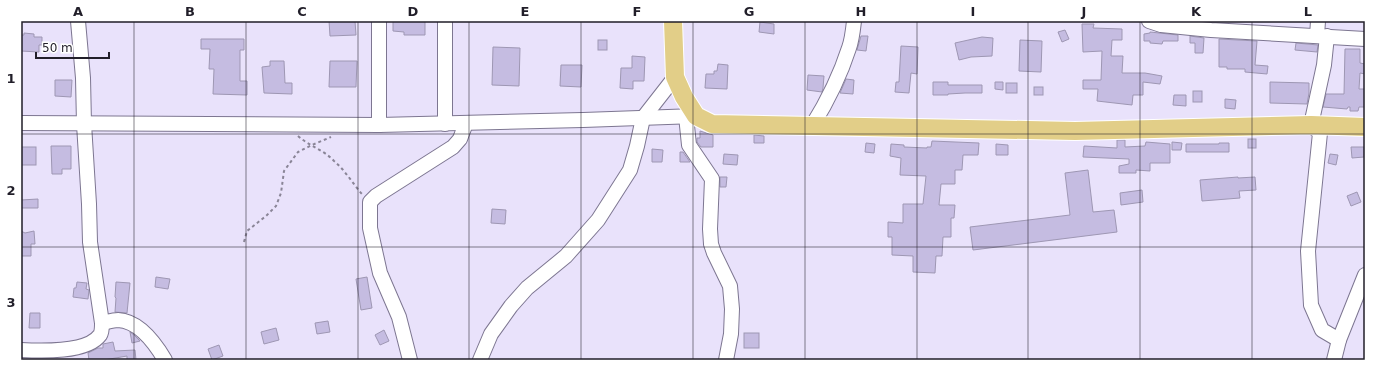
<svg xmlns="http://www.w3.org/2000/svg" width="1386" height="381" font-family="'DejaVu Sans',sans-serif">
<rect width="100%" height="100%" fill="#e9e2fb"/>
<g fill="#c5bce1" stroke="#9e97b3">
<path d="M329 21H355L356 35 330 36Z"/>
<path d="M393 21H425V35H404V32L393 31Z"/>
<path d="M760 22 774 24V34L759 32Z"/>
<path d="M1082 24H1094L1093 28 1122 29V40H1112L1111 56H1123L1122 73H1145L1162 76 1160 84 1143 82V95H1133L1132 105 1097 101 1098 89H1083V80H1101L1102 51 1083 52Z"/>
<path d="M1065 30 1069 39 1062 42 1058 32Z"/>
<path d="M1150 32 1178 35V41H1163L1162 44 1150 43V41H1144V34L1150 33Z"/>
<path d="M24 33 34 34V37H42V45H39V52L21 51V35H24Z"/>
<path d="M861 36H868L866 51 857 50Z"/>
<path d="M1190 36 1204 38 1203 53H1195V43H1190Z"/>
<path d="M982 37 993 38 992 56 971 57 959 60 955 43Z"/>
<path d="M201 39H244V50H240V81H247V95L213 94 214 69H209L210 49H201Z"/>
<path d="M1219 39 1257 41 1255 65 1268 66 1267 74 1245 72V69H1227V67H1219Z"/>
<rect x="598" y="40" width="9" height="10"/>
<path d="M1020 40 1042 41 1041 72 1019 71Z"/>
<path d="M1296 43 1318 45 1317 52 1295 50Z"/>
<path d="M901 46 918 47 917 74 911 73 909 93 895 92 896 82H899Z"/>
<path d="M493 47 520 48 519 86 492 85Z"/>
<path d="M1345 49H1360V63L1365 64V74L1360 73 1359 89H1365V107H1359L1358 111H1350V107H1348L1347 109 1323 107 1326 94H1344Z"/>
<path d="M632 56 645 57 644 81H633V89L620 88 621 68H632Z"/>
<path d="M270 61H284L285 83H292V94L264 93 262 67 270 66Z"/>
<path d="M330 61H357L356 87H329Z"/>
<path d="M718 64 728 65 727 89 705 88 706 74H714V71H717Z"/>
<path d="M561 65H582L581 87 560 86Z"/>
<path d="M808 75 824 76 823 88 822 92 807 90Z"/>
<path d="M846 79 854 80 853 94 840 93Z"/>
<path d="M55 80H72L71 97 55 96Z"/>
<path d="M933 82H948V85H982V93H965L948 94V95H933Z"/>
<path d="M995 82H1003V90L995 89Z"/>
<path d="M1270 82 1309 83V93L1307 104 1270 103Z"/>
<rect x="1006" y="83" width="11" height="10"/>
<rect x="1034" y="87" width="9" height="8"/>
<rect x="1193" y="91" width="9" height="11"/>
<path d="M1174 95H1186V106L1173 105Z"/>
<path d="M1225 99 1236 100 1235 109 1225 108Z"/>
<path d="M700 131 713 135V147H701L697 142V138H700Z"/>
<path d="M754 135 764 136V143H754Z"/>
<rect x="1248" y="139" width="8" height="9"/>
<path d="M1117 140H1125V147L1145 146 1146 142 1170 144V163H1150V171L1136 170V173H1119V166L1129 164V159L1083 157 1084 146 1117 148Z"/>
<path d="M932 141 979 143 978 155H963L962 170H955V184H941L939 205H955L954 218H951V237H943L942 256H936L935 273 913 272V256L892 255V237H888V222L903 223V204H923L926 176 900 175 901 158 890 156 891 144 904 145V147L927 148V147H931Z"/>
<path d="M1172 142 1182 143 1181 150H1172Z"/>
<path d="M866 143 875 144 874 153 865 152Z"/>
<path d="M1219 143H1229V152H1186V144H1219Z"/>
<path d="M996 144 1008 145V155H996Z"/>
<path d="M51 146H71V169H62V174H52Z"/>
<rect x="21" y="147" width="15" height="18"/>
<path d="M1351 147H1364V157L1352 158Z"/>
<path d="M652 149 663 150 662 162H652Z"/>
<path d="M680 152H683L690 162H680Z"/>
<path d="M724 154 738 155 737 165 723 164Z"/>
<path d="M1330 154 1338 155 1336 165 1328 163Z"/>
<path d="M1088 170 1093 212 1114 210 1117 232 973 250 970 227 1070 215 1065 173Z"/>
<path d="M720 177H727L726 187H720Z"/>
<path d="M1238 177V178L1255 177 1256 190 1239 191 1240 198 1202 201 1200 180Z"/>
<path d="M1142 190 1143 202 1121 205 1120 193Z"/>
<path d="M1357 192 1361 202 1351 206 1347 196Z"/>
<path d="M38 199V208H21V200Z"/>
<path d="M492 209 506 210 505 224 491 223Z"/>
<path d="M21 231 25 233 34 231 35 244H31V256H21Z"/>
<path d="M156 277 170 279 168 289 155 287Z"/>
<path d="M367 277 372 308 361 310 356 279Z"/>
<path d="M77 282 87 283 86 289 89 290 88 299 73 297 74 288H76Z"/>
<path d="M116 282 130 283 127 313 115 312 116 298 115 297Z"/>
<path d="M30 313H40V328H29Z"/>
<path d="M328 321 330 332 317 334 315 323Z"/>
<path d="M276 328 279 340 264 344 261 332Z"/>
<path d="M384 330 389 341 380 345 375 335Z"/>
<path d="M130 332 134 335 140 341 132 343Z"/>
<rect x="744" y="333" width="15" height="15"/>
<path d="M113 342 115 351 135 350 136 360H127V356L104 360H89L88 353 98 348H103V344Z"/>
<path d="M219 345 223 356 212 360 208 349Z"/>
</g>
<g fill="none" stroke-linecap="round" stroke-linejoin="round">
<defs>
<g id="minor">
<path d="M445 21V124"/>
<path d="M1149 21 1161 25 1211 30 1365 39"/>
<path d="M1317 36 1318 21"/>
<path d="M1327 36 1324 65 1311 125 1320 133 1308 251 1311 305 1322 330 1339 340"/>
<path d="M686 116 689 145 712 179 710 229 711 244 714 253 730 286 732 309 731 334 726 360"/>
<path d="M21 123 379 125 583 120 696 116"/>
<path d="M379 125V21"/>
<path d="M812 126C827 102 840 76 849 48 852 40 853 30 854 21"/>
<path d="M102 323C107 322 113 320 118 320 139 321 155 343 165 360"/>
<path d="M21 350C41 351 87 353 100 335 102 332 102 327 102 323L90 242 89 204 84 124 83 78 78 21"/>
<path d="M410 360 399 317 380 273 370 228V202L376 196 453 147 460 139 466 123"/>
<path d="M480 360 491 334 511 306 527 288 566 256 598 220 630 170 637 146 643 118 675 77"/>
<path d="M1334 360 1339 340 1365 275"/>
</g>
<path id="major" d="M673 21 675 77 684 97 696 116 712 124 1075 131 1311 125 1365 127"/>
</defs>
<use href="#minor" stroke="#7d7691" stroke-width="16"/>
<use href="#major" stroke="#fff" stroke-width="20"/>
<g stroke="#8a8597" stroke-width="2" stroke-dasharray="3 3" stroke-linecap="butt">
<path d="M298 136C309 146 324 150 334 161 345 170 353 184 362 194"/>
<path d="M244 242 247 231 266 216 276 206 281 193 284 171 298 152 312 145 331 137"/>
</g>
<use href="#minor" stroke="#fff" stroke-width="14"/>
<use href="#major" stroke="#e2ce88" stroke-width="18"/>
</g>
<path fill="none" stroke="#211e29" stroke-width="1" stroke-opacity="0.55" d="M134 21V360M246 21V360M358 21V360M469 21V360M581 21V360M693 21V360M805 21V360M917 21V360M1028 21V360M1140 21V360M1252 21V360M21 134H1365M21 247H1365"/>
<rect width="1386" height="381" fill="none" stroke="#ffffff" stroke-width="44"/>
<path d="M36 52v6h73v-6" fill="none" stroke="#211e29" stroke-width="2"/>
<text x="42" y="52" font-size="12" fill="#211e29" stroke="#ffffff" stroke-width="3" paint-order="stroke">50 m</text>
<rect x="22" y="22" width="1342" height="337" fill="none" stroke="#211e29" stroke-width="1.5"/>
<g font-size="13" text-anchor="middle" font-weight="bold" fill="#211e29">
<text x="78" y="16">A</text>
<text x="190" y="16">B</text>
<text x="302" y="16">C</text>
<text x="413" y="16">D</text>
<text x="525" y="16">E</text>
<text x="637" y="16">F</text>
<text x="749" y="16">G</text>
<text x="861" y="16">H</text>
<text x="973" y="16">I</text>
<text x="1084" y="16">J</text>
<text x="1196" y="16">K</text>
<text x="1308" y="16">L</text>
<text x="11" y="83">1</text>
<text x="11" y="195">2</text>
<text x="11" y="307">3</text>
</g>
</svg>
